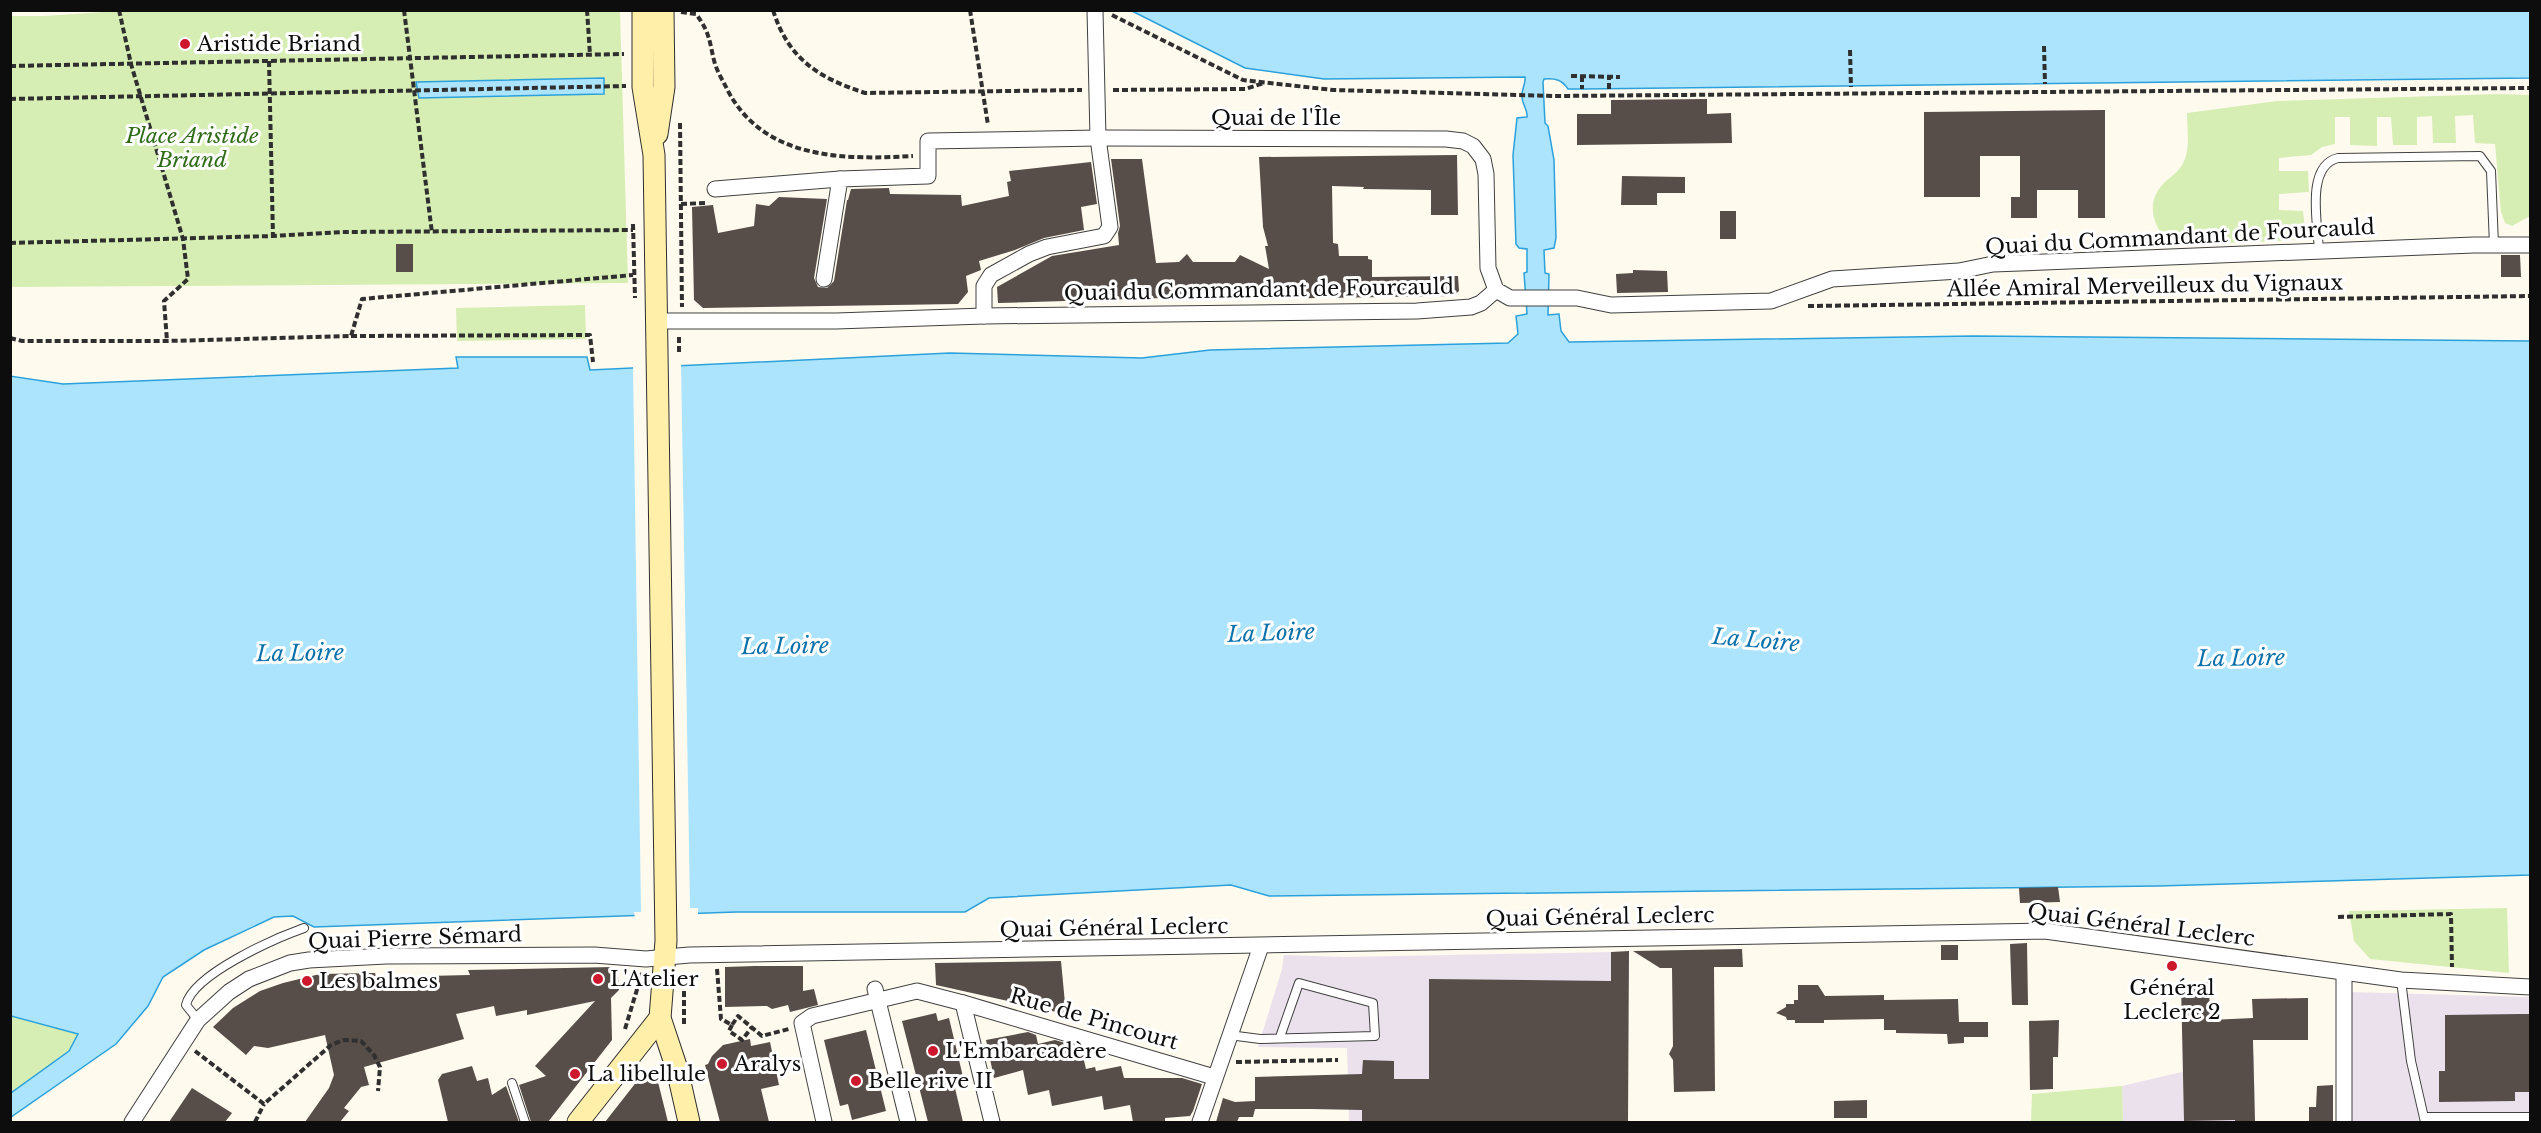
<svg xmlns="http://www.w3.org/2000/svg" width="2541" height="1133" font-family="'Libre Baskerville',serif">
<rect width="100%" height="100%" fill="#fffaee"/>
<g fill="#ebe1ed">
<path d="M1611 952V1022L1598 1023V1122H1349L1347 1048 1258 1047 1282 969 1284 955 1344 957Z"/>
<path d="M2350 992 2530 997V1122H2352Z"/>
<path d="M2254 1055 2255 1122H2123L2122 1086Z"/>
</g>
<g fill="#d6eeb3">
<path d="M134 10 620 11 628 283 11 287V16H44Z"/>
<path d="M2498 94 2530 95V216L2512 226 2505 223 2501 212 2495 144 2475 143 2473 115 2455 116 2456 143H2433L2432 116 2417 117V145H2393L2391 117H2377V146L2350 145V117H2335V144L2322 147 2311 155 2279 158V171H2308L2309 192 2279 194V210L2303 211 2306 238 2278 241 2169 245C2152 223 2144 201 2167 180 2175 174 2181 169 2185 159 2190 145 2187 127 2187 113L2277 101Z"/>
<path d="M585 305 586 339 457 341 456 308Z"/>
<path d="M2507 908 2509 973 2370 959 2354 941 2349 911Z"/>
<path d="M10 1016 78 1034 69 1051 11 1093Z"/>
<path d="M2122 1086 2123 1122H2031L2032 1094Z"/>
</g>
<g fill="#ace4fd" stroke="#2ba1db" stroke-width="1.5">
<path d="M1132 11H2530V78L1582 89H1568C1562 80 1556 78 1544 79L1543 82 1545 123 1548 126 1554 160 1556 238 1554 248 1544 250 1545 273 1549 274 1548 315 1559 314 1561 331 1569 342 1973 336 2530 341V875L2158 886 1269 896 1231 885 989 898 965 912H736L314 927 293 916 274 917 204 950 163 977 148 1006 116 1044 11 1117V1093L69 1051 78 1034 11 1016 10 376 63 384 458 368 456 357H587L590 370 950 353 1142 358 1210 350 1508 343 1518 334 1516 316 1527 314 1524 273 1527 272V249L1519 248 1516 244 1513 155 1517 118 1527 117C1528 109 1522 105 1522 97 1521 90 1526 84 1525 77L1324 79 1245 68Z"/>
<path d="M604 78V94L419 98 416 82Z"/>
</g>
<path fill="#fffaee" d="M681 362 690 908H698V916L635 918 634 912H641L633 365Z"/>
<g fill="#574d49">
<path d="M1707 99V114L1731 113 1732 143 1577 145V114H1611V100Z"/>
<path d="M2105 110V218H2078V190H2037V218H2011V197H2020V156H1980V197H1924V112Z"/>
<path d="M1457 155 1458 215H1431V190L1363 189 1364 187 1332 186 1333 243 1338 244 1339 256H1368V259L1372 260V277L1458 276 1459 291 1453 296 1261 299 1262 295 998 303 997 287 1052 256 1119 245 1118 233 1120 226 1111 159H1142L1156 263 1179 262 1187 254 1193 262H1235L1240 255 1269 269 1265 246H1268L1263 227 1259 157Z"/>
<path d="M1091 162 1097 204 1081 207 1084 230 1044 238 1015 250 979 261 981 270 966 276 968 292 958 304 703 308 694 300 692 207 713 205 718 233 754 226 756 204 769 206 779 197 827 199 814 278 818 287 827 288 834 281 847 200H848L851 189 889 188 890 194 961 195 962 206 1009 196 1007 182 1011 181 1009 171Z"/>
<path d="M1622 176 1685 177V193H1657V205H1621Z"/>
<rect x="1720" y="211" width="16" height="28"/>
<rect x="396" y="244" width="17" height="28"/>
<path d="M2501 255H2520L2521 277H2501Z"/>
<path d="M1633 270 1667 271 1668 292 1617 293 1616 274 1633 273Z"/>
<path d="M2058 887 2060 902 2020 903 2019 888Z"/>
<path d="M2027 943 2028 1005H2012L2010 944Z"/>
<rect x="1941" y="945" width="17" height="15"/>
<path d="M1742 949 1743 967H1714L1715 1091 1674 1092 1673 1060 1669 1054 1673 1046 1672 968H1660L1633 951Z"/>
<path d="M1629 951 1628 1122H1362V1110L1311 1109H1255L1253 1117H1239L1237 1122H1216L1223 1098 1235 1102 1255 1101V1077L1362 1074 1363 1060 1394 1061V1079H1429V979L1611 981V952Z"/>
<path d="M1061 961 1066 1014 1047 1010 1029 1002 1030 1006 936 985 935 963Z"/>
<path d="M755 966H803V991L814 989 818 1005 790 1012 788 1005 772 1009 767 1006 725 1007V967Z"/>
<path d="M612 967 618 974 619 990 611 998 612 1040 548 1122H531L519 1085 546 1076 535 1066 595 1001 527 1015V1010L496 1016 494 1006 456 1014 464 1039 364 1067 369 1085 361 1087 344 1108 349 1111 340 1122H305L329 1088 334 1075 325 1035 268 1048 254 1046 246 1055 213 1027 233 1008 260 991 283 983 320 974 375 973 379 989 428 980 427 976 470 975 468 970Z"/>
<path d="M2209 982 2210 1020 2253 1018 2252 999 2308 998V1040H2253L2255 1122H2235V1120L2184 1121 2181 983Z"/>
<path d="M1798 985H1818L1825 996 1884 995V1000L1958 999 1959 1022H1988V1037H1964V1043L1948 1044 1947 1034 1896 1033V1030H1884V1019L1824 1020V1023H1795V1020H1787L1786 1017 1776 1013 1786 1007V1004H1794V1000H1798Z"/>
<path d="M936 1013 938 1021 949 1018 964 1081 954 1084 963 1122H928L902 1021Z"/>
<path d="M2521 1014H2530V1092H2515V1101L2439 1102V1071H2445V1015Z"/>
<path d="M2059 1020 2058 1057H2053V1089L2030 1090 2029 1021Z"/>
<path d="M866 1030 886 1111 852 1120 848 1104 840 1106 824 1040Z"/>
<path d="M1028 1032 1036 1035 1038 1044 1055 1040 1069 1044V1048H1081L1086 1069 1095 1067 1096 1071 1121 1066 1124 1078H1182L1202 1084 1193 1111 1190 1116 1165 1118V1122H1133L1130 1105 1104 1110 1102 1096 1052 1106 1049 1090 1028 1095 1023 1070 994 1078 986 1040Z"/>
<path d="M750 1039 751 1046 770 1042 779 1085 761 1089 769 1122H720L705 1065 708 1064 712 1056 723 1045Z"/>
<path d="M472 1066 477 1081 488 1078 492 1095 506 1086 519 1122H448L438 1080 442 1074Z"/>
<path d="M645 1071 656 1074 668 1122H605Z"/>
<path d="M2333 1085V1122H2309V1107H2316L2317 1086Z"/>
<path d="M192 1088 232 1113 225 1122H169Z"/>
<path d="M1867 1100V1118H1834V1101Z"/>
</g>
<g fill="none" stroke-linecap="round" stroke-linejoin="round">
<defs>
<g id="lane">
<path d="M2319 251C2318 225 2305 166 2338 158L2480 156 2491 171 2494 245"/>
<path d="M2401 980 2411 1061 2425 1122"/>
<path d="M198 1020 186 1005C193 974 276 938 304 928"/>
<path d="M1229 1035 1260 1039 1375 1036 1373 1003 1299 983 1280 1037"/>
<path d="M512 1083 525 1122"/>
<path d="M2425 1117H2530"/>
</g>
<g id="street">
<path d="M715 189 840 179"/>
<path d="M824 279 840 179 928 176V141L1098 138 1446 139 1463 141 1473 146 1483 159 1486 174 1488 268 1496 290 1510 298H1577L1611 305 1771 301 1832 279 1959 271 1993 264 2474 245H2530"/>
<path d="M984 316V286L991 275 1029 254 1047 247 1104 236 1110 227 1098 138 1095 10"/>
<path d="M658 321H836L984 316 1417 311 1471 307 1481 303 1496 290"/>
<path d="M2344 973V1122"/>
<path d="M875 989 908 1122"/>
<path d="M963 1003 1214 1077"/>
<path d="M132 1122 198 1020 229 992 249 979 290 963 309 960 386 956 594 955 646 959 689 955 2045 931 2401 980 2530 987"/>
<path d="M824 1122 802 1023 812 1016 917 991 963 1003 992 1122"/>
<path d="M1200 1122 1261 946"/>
</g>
<g id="secondary">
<path d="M643 10V87L654 155 666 941 660 1018 677 1069 689 1122"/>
<path d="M657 134 664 87 663 10"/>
<path d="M578 1122 660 1018"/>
</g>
</defs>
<use href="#lane" stroke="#404040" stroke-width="10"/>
<use href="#street" stroke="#404040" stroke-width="17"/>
<use href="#secondary" stroke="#2f2f2f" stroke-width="23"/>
<g stroke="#2f2f2f" stroke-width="4" stroke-dasharray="6 3" stroke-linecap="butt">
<path d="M119 10 131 64 183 239 188 279 164 301 167 341"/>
<path d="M404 10 432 233"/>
<path d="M587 10 590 55"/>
<path d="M773 10C788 59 819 78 865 93L1082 90"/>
<path d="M970 10 988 125"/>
<path d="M681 12 696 14C711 34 709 42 715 64 718 73 723 81 727 89 763 160 844 160 913 156"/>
<path d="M1112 15 1243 80 1333 90 1555 96 2530 88"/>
<path d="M2044 46 2045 84"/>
<path d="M1850 50 1851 87"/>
<path d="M269 61 273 236"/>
<path d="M10 66 624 54"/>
<path d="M1571 76 1620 77"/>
<path d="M1582 76V89"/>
<path d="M1609 89V77"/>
<path d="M1113 90 1245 89 1264 83"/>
<path d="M10 99 626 86"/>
<path d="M680 123 682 307"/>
<path d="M681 204 705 203"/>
<path d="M633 224 635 298"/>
<path d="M10 243 273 236 345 232 633 230"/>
<path d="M1808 306 2530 296"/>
<path d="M351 336 590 335 593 362"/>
<path d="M10 338 22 341H167L351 336 362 299 633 275"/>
<path d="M679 352V336"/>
<path d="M2338 917 2451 914 2452 967"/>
<path d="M717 969 721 1019 732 1025 738 1016 762 1036 789 1029"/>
<path d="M684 1024V986"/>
<path d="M732 1025 729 1031 742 1040 752 1027"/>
<path d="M625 1029 642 973"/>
<path d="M195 1051 264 1104 331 1045 343 1040 361 1041 374 1055 380 1067 378 1091"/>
<path d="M1236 1062 1338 1060"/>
<path d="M255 1122 264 1104"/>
</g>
<use href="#lane" stroke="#fff" stroke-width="8"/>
<use href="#street" stroke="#fff" stroke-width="15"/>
<use href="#secondary" stroke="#ffefa9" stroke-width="21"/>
</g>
<g fill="#cc172c" stroke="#fff" stroke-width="2">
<circle cx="185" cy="44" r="6"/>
<circle cx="2172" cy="966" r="6"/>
<circle cx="598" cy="979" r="6"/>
<circle cx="307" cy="981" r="6"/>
<circle cx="933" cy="1051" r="6"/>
<circle cx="722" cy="1064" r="6"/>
<circle cx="575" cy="1074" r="6"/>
<circle cx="856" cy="1081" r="6"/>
</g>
<g text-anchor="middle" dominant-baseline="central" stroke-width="6" stroke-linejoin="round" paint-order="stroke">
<g font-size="21" fill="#0d0d0d" stroke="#fff" text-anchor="start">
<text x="197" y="44">Aristide Briand</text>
<text x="610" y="979">L'Atelier</text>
<text x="319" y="981">Les balmes</text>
<text x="2172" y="988" text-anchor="middle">Général<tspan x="2172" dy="24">Leclerc 2</tspan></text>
<text x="945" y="1051">L'Embarcadère</text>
<text x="734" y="1064">Aralys</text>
<text x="587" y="1074">La libellule</text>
<text x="868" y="1081">Belle rive II</text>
</g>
<g font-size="21" fill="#0d0d0d" stroke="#fff">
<text x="1276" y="118">Quai de l'Île</text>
<text transform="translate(2180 237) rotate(-3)">Quai du Commandant de Fourcauld</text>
<text transform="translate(2145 286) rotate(-1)">Allée Amiral Merveilleux du Vignaux</text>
<text transform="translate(1259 290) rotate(-1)">Quai du Commandant de Fourcauld</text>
<text transform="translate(1600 917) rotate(-1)">Quai Général Leclerc</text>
<text transform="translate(2141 925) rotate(7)">Quai Général Leclerc</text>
<text transform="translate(1114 928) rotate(-1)">Quai Général Leclerc</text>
<text transform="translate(415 938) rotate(-2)">Quai Pierre Sémard</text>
<text transform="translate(1094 1019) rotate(16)">Rue de Pincourt</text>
</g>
<g font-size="21" font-style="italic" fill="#2e6c17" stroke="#fff">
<text x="192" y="136">Place Aristide<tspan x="192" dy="24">Briand</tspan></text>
</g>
<g font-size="22" font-style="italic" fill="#0971ac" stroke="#fff">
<text transform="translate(1271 633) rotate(-2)">La Loire</text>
<text transform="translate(1756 640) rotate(5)">La Loire</text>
<text transform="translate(785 646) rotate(-1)">La Loire</text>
<text transform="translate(300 653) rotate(-1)">La Loire</text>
<text transform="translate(2241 658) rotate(-1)">La Loire</text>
</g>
</g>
<rect width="2541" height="1133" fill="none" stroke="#0d0d0d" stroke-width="24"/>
</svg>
